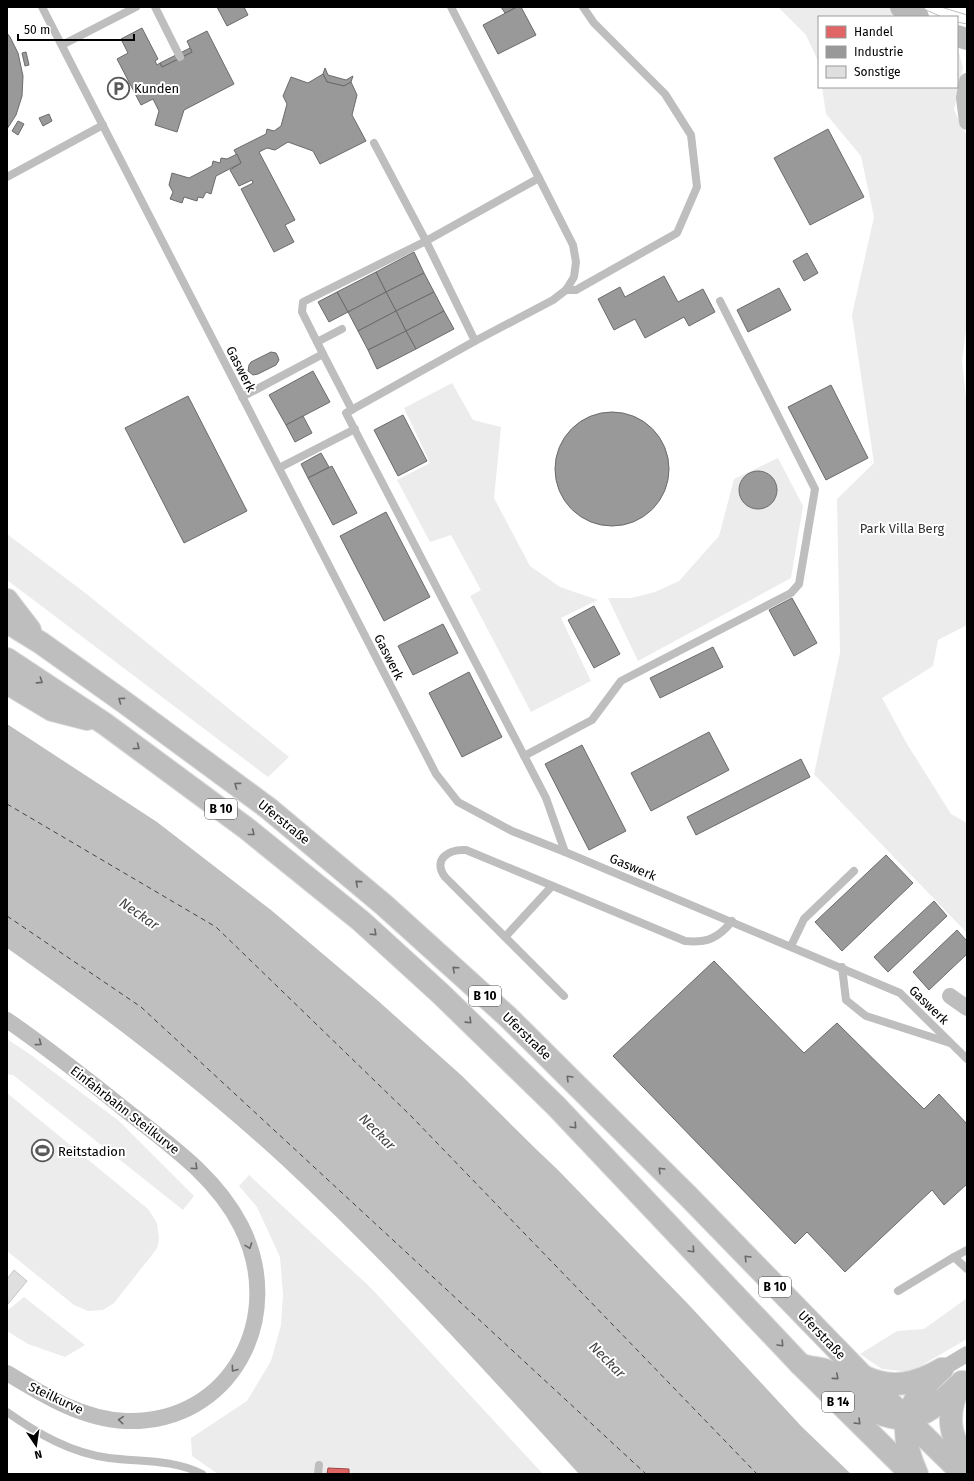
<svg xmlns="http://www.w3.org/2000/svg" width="974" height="1481" font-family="'Fira Sans',sans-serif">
<rect width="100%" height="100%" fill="#fff"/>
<g fill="#ececec">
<path d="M778 7H890L906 17H819V63L806 35Z"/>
<path d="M957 46 963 67 954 110 967 136V322L962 361 967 407V625L938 640 933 666 882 698 907 744 951 814 967 823V933L814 774 840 653 837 499 874 463 852 315 874 217 861 156 826 114 822 87H957Z"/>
<path d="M452 383 473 420 501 427 494 498 530 566 560 587 598 600 561 618 591 681 531 712 470 596 481 590 451 535 430 542 397 480 430 463 404 408Z"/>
<path d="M778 458 803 506 791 578 638 661 608 598H631L655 592 679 581 719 536 734 479Z"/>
<path d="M7 534 84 592 289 757 268 777 7 580Z"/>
<path d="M7 1039 31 1055 119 1121 194 1196 183 1210 13 1075 7 1074Z"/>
<path d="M7 1093 148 1209 157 1223 159 1237 158 1246 155 1251 114 1303 103 1310 88 1311 74 1305 7 1251Z"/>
<path d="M249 1175 371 1288 543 1474H218L192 1456 191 1438 247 1401 271 1361 281 1325 283 1294 280 1257 257 1207 239 1186Z"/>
<path d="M24 1297 85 1345 65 1357 28 1344 7 1331V1311Z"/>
<path d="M967 1298V1339L910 1372 882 1369 860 1354 897 1331 924 1329Z"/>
</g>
<path fill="#bfbfbf" d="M7 724 157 822 271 910 376 999 461 1075 538 1151 557 1169 689 1305 801 1426 851 1474H579C482 1368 386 1261 281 1164 195 1085 102 1015 7 948Z"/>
<path fill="#e06666" stroke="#9d4747" d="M328 1468 349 1469V1474H327Z"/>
<g fill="#999" stroke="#6b6b6b">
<path d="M217 7H244L248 15 227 26Z"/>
<path d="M501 7H517L505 13Z"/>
<path d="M517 7H521L536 35 498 54 483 25Z"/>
<path d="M142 28 158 59 155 61 157 65 160 63 162 67 192 52 187 41 207 31 234 84 184 110 177 132 155 125 159 111 153 99 141 105 117 59 128 53 121 39Z"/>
<path d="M7 33 10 37 18 53 23 76 22 96 16 115 7 129Z"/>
<path d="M190 48 192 52 162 67 160 63Z"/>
<path d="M26 52 29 65 25 66 22 53Z"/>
<path d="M325 68 328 75 346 80 353 76 351 82 344 86 327 82 323 74Z"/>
<path d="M323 74 327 82 344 86 351 82 357 95 352 115 366 141 320 164 313 151 288 142 275 150 267 148 259 152 295 220 285 225 294 242 274 252 241 189 253 183 252 180 239 186 230 170 241 163 234 150 266 134 267 129 274 131 281 126 287 104 283 96 291 77 308 83Z"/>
<path d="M49 114 52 121 43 126 39 118Z"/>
<path d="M18 121 24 124 18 135 12 131Z"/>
<path d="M828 129 864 197 810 225 774 158Z"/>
<path d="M237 154 241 163 216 176 211 194 206 192 203 198 198 197 197 201 184 197 182 203 170 199 173 192 169 185 172 173 189 178 212 166 213 161 220 163 221 158 227 159Z"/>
<path d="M414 252 424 273 386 292 376 272Z"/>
<path d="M807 253 818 273 804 281 793 261Z"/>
<path d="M376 272 386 292 348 312 337 292Z"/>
<path d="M424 273 434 292 396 311 386 292Z"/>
<path d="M664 276 678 302 703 289 715 312 689 326 684 317 645 338 635 319 614 330 598 299 620 287 625 297Z"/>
<path d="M779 288 791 310 748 332 737 310Z"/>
<path d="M337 292 348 312 329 322 318 302Z"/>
<path d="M386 292 396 311 358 331 348 312Z"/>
<path d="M434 292 444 311 406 331 396 311Z"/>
<path d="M396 311 406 331 368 350 358 331Z"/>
<path d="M444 311 454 329 416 349 406 331Z"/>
<path d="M406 331 416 349 377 369 368 350Z"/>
<path d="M271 352 276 353 278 357 279 360 276 365 258 374 253 375 248 371 249 365 251 362Z"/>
<path d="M313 371 330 402 286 425 269 395Z"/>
<path d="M831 385 868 458 826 480 788 407Z"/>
<path d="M188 396 247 511 184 543 125 428Z"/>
<circle cx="612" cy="469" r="57"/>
<path d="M403 415 427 461 398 476 374 430Z"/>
<path d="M303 416 312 433 295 442 286 425Z"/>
<path d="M321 453 329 467 308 478 301 464Z"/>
<path d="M332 466 357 513 333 525 308 478Z"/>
<circle cx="758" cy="490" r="19"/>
<path d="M386 512 430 597 384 621 340 536Z"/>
<path d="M792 598 817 643 794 656 769 610Z"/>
<path d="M594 606 620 654 594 668 568 620Z"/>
<path d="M443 624 458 653 413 675 398 646Z"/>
<path d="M713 647 723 667 660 698 650 678Z"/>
<path d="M469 672 502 737 462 757 429 693Z"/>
<path d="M709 732 729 770 651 811 631 773Z"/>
<path d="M582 745 626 831 589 850 545 764Z"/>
<path d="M801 759 810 777 696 835 687 817Z"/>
<path d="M886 855 913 883 842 951 815 922Z"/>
<path d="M934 901 947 916 888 972 874 957Z"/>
<path d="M957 930 967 941V954L929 990 913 972Z"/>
<path d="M714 961 804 1053 837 1023 924 1109 939 1094 967 1124V1184L944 1205 932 1190 845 1272 807 1232 795 1244 613 1056Z"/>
</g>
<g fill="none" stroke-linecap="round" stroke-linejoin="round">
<g stroke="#444" stroke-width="1" stroke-dasharray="5 4" stroke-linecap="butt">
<path d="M7 804 216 927 410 1115 757 1474"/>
<path d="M7 916 141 1007 646 1474"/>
</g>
</g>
<path fill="#dfdfdf" stroke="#c7c7c7" d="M14 1270 27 1281 8 1304 7 1279Z"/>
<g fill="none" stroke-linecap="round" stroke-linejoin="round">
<defs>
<g id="primary">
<path d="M800 1364 911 1474"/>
<path d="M863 1376 963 1474"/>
<path d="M962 1382C951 1401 947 1422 956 1442 959 1450 964 1457 967 1465"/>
<path d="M917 1474C896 1427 905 1403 942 1369"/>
</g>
<g id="trunk">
<path d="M7 600 30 630"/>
<path d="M7 622 41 643 124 702 268 808 384 905 508 1017 689 1197 863 1376C891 1390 916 1384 942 1369"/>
<path d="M7 659 105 724 246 828 361 921 441 994 556 1106 800 1364C810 1369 821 1367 830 1372 842 1377 854 1394 864 1403 872 1410 881 1415 891 1417 922 1424 941 1401 962 1382"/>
<path d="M7 683 52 710 87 719"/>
</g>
</defs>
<use href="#primary" stroke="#dbdbdb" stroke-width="24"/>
<use href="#trunk" stroke="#dbdbdb" stroke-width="24"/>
<g stroke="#bebebe" stroke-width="8">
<path d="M42 7 436 774 458 802 512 831 565 852 900 993 967 1059"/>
<path d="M155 7 180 57"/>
<path d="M62 45 136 7"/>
<path d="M374 143 426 241 475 341 346 413 546 798 565 852"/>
<path d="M7 177 103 125"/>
<path d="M566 290H576L677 233 697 187 691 135 665 94 594 23 583 7"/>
<path d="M475 341 553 300 566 290 574 277 576 262 573 245 539 178"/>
<path d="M317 342 302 312 303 302 426 241 539 178 451 7"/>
<path d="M323 354 317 342 342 329"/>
<path d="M242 397 323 354 352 410"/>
<path d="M279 468 355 429"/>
<path d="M524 756 592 720 621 681 791 593 799 584 815 489 720 301"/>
<path d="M505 937 552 886"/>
<path d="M791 946 804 919 854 871"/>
<path d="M842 967 846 1000 866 1016 950 1043"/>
<path d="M564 996 445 877C432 859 449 849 466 850L685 941C706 943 718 939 732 921"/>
<path d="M954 1257 967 1250"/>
<path d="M898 1291 954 1257 967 1269"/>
<path d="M7 1412C38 1434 71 1453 109 1458 140 1462 173 1459 202 1474"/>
<path d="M318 1474 319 1465"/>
</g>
<g stroke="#bebebe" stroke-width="16">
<path d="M967 81 964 98 967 122"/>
<path d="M950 996 967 1008"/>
<path d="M7 1020C49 1049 88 1080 128 1112 170 1145 216 1177 241 1226 287 1316 232 1424 126 1421 82 1419 43 1395 7 1373"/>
<path d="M942 1369 967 1354"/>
</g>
<g stroke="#b8b8b8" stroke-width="22">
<path d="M901 7 918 17"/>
<path d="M957 36 967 39"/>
</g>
<use href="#primary" stroke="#bebebe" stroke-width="22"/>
<use href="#trunk" stroke="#bebebe" stroke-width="22"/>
<g stroke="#bebebe" stroke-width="1">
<path d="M919 7 942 17"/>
<path d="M941 7 967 15"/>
<path d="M957 22 967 24"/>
</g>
</g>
<defs><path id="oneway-chevron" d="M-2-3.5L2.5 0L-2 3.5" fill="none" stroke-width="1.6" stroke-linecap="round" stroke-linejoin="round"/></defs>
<g stroke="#686868">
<use href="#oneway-chevron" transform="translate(40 681) rotate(33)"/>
<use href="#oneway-chevron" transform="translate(121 700) rotate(-144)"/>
<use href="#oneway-chevron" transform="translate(137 747) rotate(37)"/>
<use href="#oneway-chevron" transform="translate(237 785) rotate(-144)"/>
<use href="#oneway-chevron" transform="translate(252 833) rotate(39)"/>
<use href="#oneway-chevron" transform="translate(358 883) rotate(-140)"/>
<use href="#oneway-chevron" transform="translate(374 933) rotate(42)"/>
<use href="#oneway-chevron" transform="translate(455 969) rotate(-138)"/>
<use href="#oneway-chevron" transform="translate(469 1021) rotate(44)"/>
<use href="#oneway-chevron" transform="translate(39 1043) rotate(37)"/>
<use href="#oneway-chevron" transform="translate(569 1078) rotate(-135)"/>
<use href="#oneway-chevron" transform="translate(574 1126) rotate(47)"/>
<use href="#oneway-chevron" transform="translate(195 1167) rotate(43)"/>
<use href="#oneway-chevron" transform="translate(661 1170) rotate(-135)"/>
<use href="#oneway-chevron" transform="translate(249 1246) rotate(70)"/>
<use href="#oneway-chevron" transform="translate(692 1250) rotate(47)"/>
<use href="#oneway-chevron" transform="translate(747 1258) rotate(-134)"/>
<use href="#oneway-chevron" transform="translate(781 1344) rotate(47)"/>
<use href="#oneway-chevron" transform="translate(234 1369) rotate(126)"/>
<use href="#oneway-chevron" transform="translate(836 1377) rotate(41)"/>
<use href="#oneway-chevron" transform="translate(121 1420) rotate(-175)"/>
<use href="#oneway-chevron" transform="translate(858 1422) rotate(45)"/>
</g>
<defs>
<symbol id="parking-ring" viewBox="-11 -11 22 22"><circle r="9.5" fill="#fff" stroke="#595959" stroke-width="1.5"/><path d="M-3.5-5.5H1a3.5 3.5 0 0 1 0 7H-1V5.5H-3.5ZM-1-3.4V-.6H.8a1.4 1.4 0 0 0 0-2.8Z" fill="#595959"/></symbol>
<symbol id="stadium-ring" viewBox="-11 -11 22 22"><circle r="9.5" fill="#fff" stroke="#595959" stroke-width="1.5"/><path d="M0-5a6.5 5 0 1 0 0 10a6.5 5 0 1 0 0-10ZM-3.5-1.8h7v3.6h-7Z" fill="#595959"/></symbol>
</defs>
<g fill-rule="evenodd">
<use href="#parking-ring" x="106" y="76" width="25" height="25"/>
<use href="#stadium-ring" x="30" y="1138" width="25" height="25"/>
</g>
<g text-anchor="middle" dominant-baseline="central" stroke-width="4" stroke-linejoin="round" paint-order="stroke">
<g fill="#fff" stroke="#4c4c4c" stroke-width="1">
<rect x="205" y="799" width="32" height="20" rx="3"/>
<rect x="469" y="986" width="32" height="20" rx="3"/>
<rect x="759" y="1277" width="32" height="20" rx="3"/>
<rect x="822" y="1392" width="32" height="20" rx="3"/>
</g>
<g font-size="12" font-weight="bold" fill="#000">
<text x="221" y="809">B 10</text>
<text x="485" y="996">B 10</text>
<text x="775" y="1287">B 10</text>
<text x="838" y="1402">B 14</text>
</g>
<g font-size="13" fill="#000" stroke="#fff" text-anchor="start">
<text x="134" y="88">Kunden</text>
<text x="58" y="1151">Reitstadion</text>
</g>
<g font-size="13" fill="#000" stroke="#fff">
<text transform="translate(241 369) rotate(63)">Gaswerk</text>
<text transform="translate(389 657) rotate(63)">Gaswerk</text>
<text transform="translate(284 822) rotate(39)">Uferstraße</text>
<text transform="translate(633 867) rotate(23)">Gaswerk</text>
<text transform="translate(929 1005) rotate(44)">Gaswerk</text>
<text transform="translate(527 1036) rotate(44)">Uferstraße</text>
<text transform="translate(125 1110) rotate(38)">Einfahrbahn Steilkurve</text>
<text transform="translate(822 1335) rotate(46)">Uferstraße</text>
<text transform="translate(56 1398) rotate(25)">Steilkurve</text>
</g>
<g font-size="13" fill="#333" stroke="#fff">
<text x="902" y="528">Park Villa Berg</text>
</g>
<g font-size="14" font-style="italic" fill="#444" stroke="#fff">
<text transform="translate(139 914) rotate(35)">Neckar</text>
<text transform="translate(377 1132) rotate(45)">Neckar</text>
<text transform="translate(607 1360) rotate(45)">Neckar</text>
</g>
</g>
<rect width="974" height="1481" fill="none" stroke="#000000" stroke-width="16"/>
<rect x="818" y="16" width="140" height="72" fill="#ffffff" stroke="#999999"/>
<rect x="826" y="26" width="20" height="12" fill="#e06666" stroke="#999999"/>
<text x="854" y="36" font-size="12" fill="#000000">Handel</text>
<rect x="826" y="46" width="20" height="12" fill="#999999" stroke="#999999"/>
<text x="854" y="56" font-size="12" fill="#000000">Industrie</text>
<rect x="826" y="66" width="20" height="12" fill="#dfdfdf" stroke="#999999"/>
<text x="854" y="76" font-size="12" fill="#000000">Sonstige</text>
<g transform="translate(36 1445) rotate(167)" stroke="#ffffff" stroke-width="3" paint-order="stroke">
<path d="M0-3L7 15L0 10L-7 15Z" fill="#000000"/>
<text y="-6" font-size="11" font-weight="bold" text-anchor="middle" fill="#000000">N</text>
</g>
<path d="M18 34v6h116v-6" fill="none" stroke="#000000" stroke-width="2"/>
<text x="24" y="34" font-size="12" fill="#000000" stroke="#ffffff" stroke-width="3" paint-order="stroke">50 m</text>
</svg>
